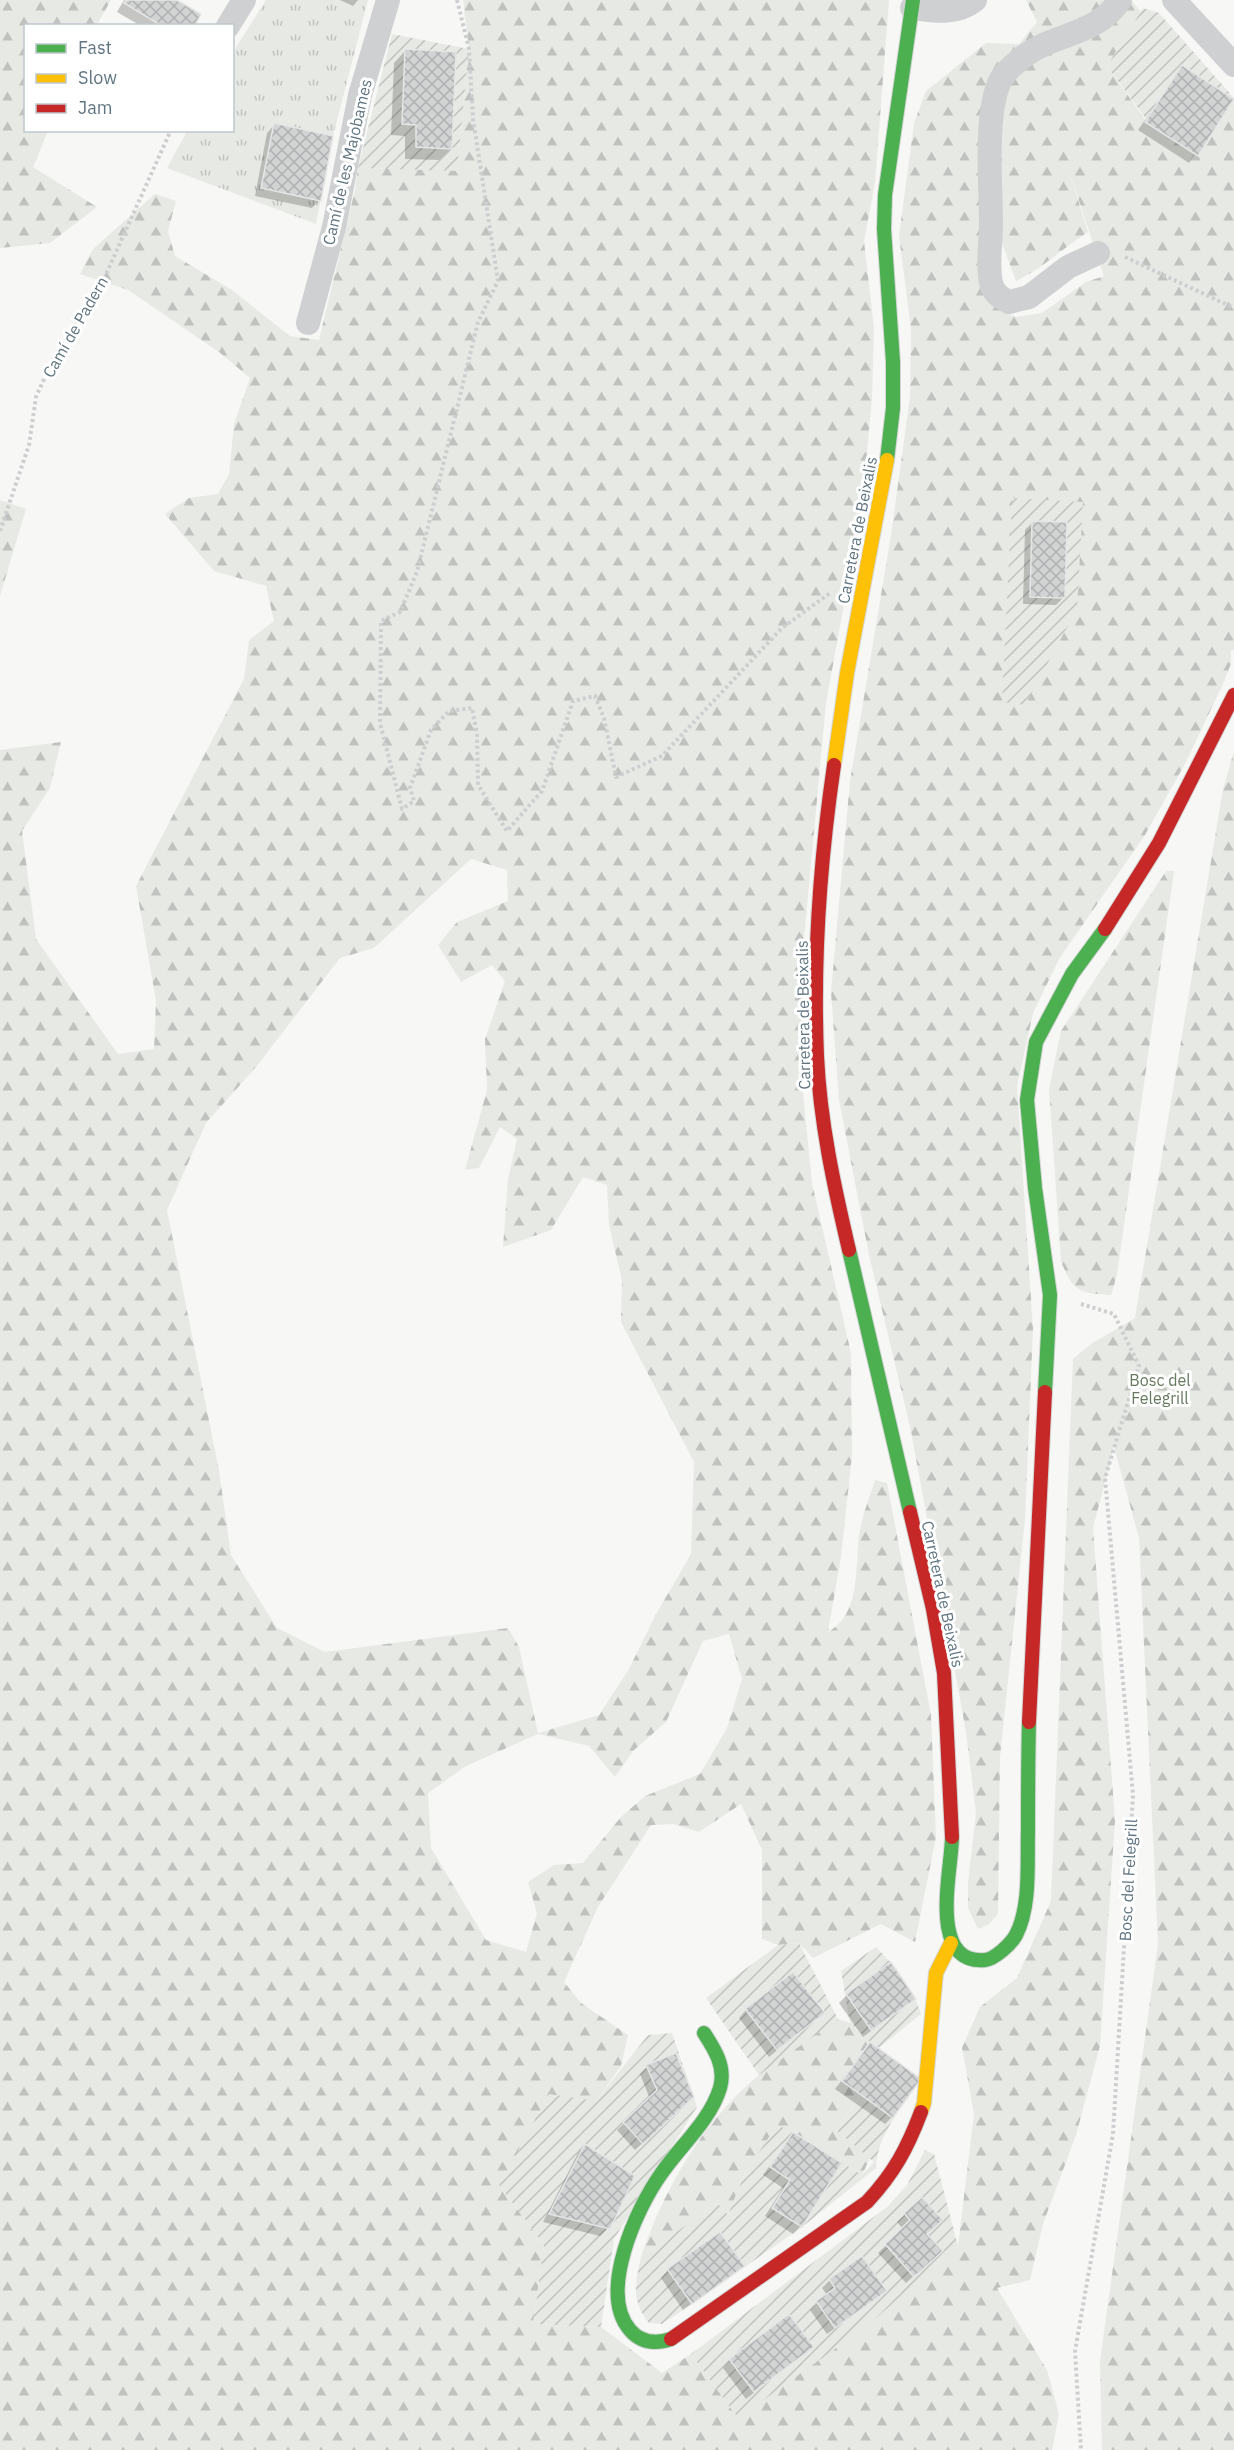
<svg xmlns="http://www.w3.org/2000/svg" width="1234" height="2450" font-family="'IBM Plex Sans',sans-serif">
<defs>
<pattern id="grass-tufts" width="24" height="20" patternUnits="userSpaceOnUse" patternTransform="scale(1.5)"><rect width="24" height="20" fill="#e7eae4"/><path d="M3 7l-1-3M5 7V3M7 7l1-3M15 17l-1-3M17 17v-4M19 17l1-3" fill="none" stroke="#bfc2be"/></pattern>
<pattern id="forest-firs" width="22" height="20" patternUnits="userSpaceOnUse" patternTransform="scale(1.5)"><rect width="22" height="20" fill="#e7eae4"/><path d="M5 1l3.5 6h-7zM16 11l3.5 6h-7z" fill="#bfc2be"/></pattern>
<pattern id="garden-furrows" width="10" height="10" patternUnits="userSpaceOnUse" patternTransform="scale(1.5)"><rect width="10" height="10" fill="#e7eae4"/><path d="M-1 1l2-2M0 10L10 0M9 11l2-2" fill="none" stroke="#bfc2be"/></pattern>
<pattern id="building-cross-hatch" width="8" height="8" patternUnits="userSpaceOnUse" patternTransform="scale(1.5)"><rect width="8" height="8" fill="#d2d3d3"/><path d="M0 0l8 8M0 8l8-8" fill="none" stroke="#aeb0b1"/></pattern>
</defs>
<rect width="100%" height="100%" fill="#f7f7f6"/>
<path fill="url(#grass-tufts)" d="M266 0H368L333 136 316 224 167 168 187 131 232 130 233 52Z"/>
<g fill="url(#forest-firs)" fill-rule="evenodd">
<path d="M0 0H111L97 25 26 26V130L48 131 33 167 97 207 50 243 0 248Z"/>
<path d="M463 0H889L875 183 864 241 874 328 872 398 862 506 826 703 804 939 802 1082 812 1183 851 1353 852 1455 841 1557 828 1632C863 1613 854 1564 860 1530 863 1513 870 1496 875 1480L887 1483 931 1715 936 1837 915 1942 881 1924 813 1958 799 1943 778 1945 762 1939V1850L741 1804 699 1832 673 1824 651 1825 598 1907 564 1982 581 2003 628 2035 621 2066 596 2101 499 2185 544 2245 533 2324 601 2327 662 2373 691 2354 738 2418 958 2246 974 2114 962 2048 980 2007 1017 1978 1051 1901 1073 1359 1091 1344 1135 1318 1223 789 1234 751V2450H1102L1100 2361 1158 1944 1139 1538 1114 1447 1093 1528 1115 1820 1100 2046 1076 2135 1043 2224 1030 2280 997 2288 1047 2370 1059 2414 1052 2450H0V750L61 742 50 788 22 831 36 939 118 1054 154 1049 156 1001 136 886 244 679 249 640 274 621 266 586 214 571 165 514 189 498 218 494 229 474 234 424 250 378 219 352 128 290 80 274 93 249 155 194 176 201 168 231 175 256 232 290 290 336 319 340 355 190 358 168 457 170 469 49ZM471 859 507 870 508 901 457 922 438 945 461 982 492 965 505 981 485 1039 487 1090 465 1170 479 1168 500 1127 517 1139 508 1179 503 1247 551 1230 583 1177 607 1185 609 1225 622 1280 621 1322 694 1462 691 1554 655 1616 629 1669 599 1715 538 1733 519 1647 508 1628 325 1652 277 1628 231 1555 219 1471 167 1210 206 1123 256 1067 340 958 374 948ZM729 1634 742 1679 727 1728 700 1774 645 1796 621 1817 583 1863 554 1865 528 1882 537 1913 526 1952 486 1940 431 1848 428 1793 466 1766 538 1734 589 1746 615 1777 633 1751 666 1722 703 1641Z"/>
<path d="M1026 0H1131L1141 12 1107 66 1149 125 1198 156 1234 99V650H1231V664L1222 686 1186 762 1145 835 1059 959 1033 1013 1017 1086 1033 1329 1025 1519 1000 1757 998 1914 988 1925 978 1929 968 1908V1883L976 1813 966 1732 911 1431 869 1255 839 1100 831 992 850 781 891 535 910 397 911 329 899 236 914 123 926 91 986 43 1019 44 1037 22ZM1068 168 1104 276 1086 282 1042 313 1016 317 993 306 997 230 1016 281C1042 269 1063 248 1088 232Z"/>
<path d="M0 500 26 509 0 596Z"/>
<path d="M1166 871H1174L1117 1275 1111 1295C1079 1293 1073 1292 1061 1261L1049 1089 1061 1031Z"/>
<path d="M838 2019 850 2023 870 2042 842 2080 861 2094 836 2130 870 2158 862 2175 793 2132 777 2126 745 2173 728 2215 717 2203 641 2257C664 2189 703 2121 759 2075 784 2054 812 2037 838 2019Z"/>
</g>
<g fill="url(#garden-furrows)">
<path d="M1143 8 1159 13 1234 98 1198 156 1147 120 1107 66Z"/>
<path d="M392 34 469 49 457 171 358 168Z"/>
<path d="M1012 498 1083 502 1077 609 1025 705 1002 702Z"/>
<path d="M799 1943 838 2019 759 2075 706 1998 778 1945Z"/>
<path d="M876 1947C895 1966 913 1988 921 2014L879 2048 921 2079C903 2105 877 2135 876 2168L802 2227 692 2304 662 2324 649 2323C631 2301 635 2284 641 2257L717 2203 728 2215 745 2173 777 2125 793 2132 862 2175 874 2162 836 2130 861 2095 842 2081 870 2042 850 2023 841 1971Z"/>
<path d="M672 2033 697 2107 614 2239 601 2327 533 2324 544 2245 499 2185 549 2094 596 2101 648 2035Z"/>
<path d="M925 2150 934 2154 958 2246 867 2326 738 2418 691 2354 887 2207 907 2185Z"/>
</g>
<g fill="#0003">
<path d="M124 0H174L193 26H141L117 12Z"/>
<path d="M340 0H358L353 6Z"/>
<path d="M405 51 451 148 439 160 405 159V136L391 135 394 63Z"/>
<path d="M1182 67 1232 99 1189 163 1138 130Z"/>
<path d="M274 125 319 200 312 208 255 196 267 133Z"/>
<path d="M1033 522 1064 597 1056 605 1023 604 1025 530Z"/>
<path d="M847 1995 914 1999 863 2037 839 2003Z"/>
<path d="M746 2010 823 2013 769 2057 739 2018Z"/>
<path d="M870 2044 892 2117 885 2124 835 2089Z"/>
<path d="M647 2067 685 2104 635 2150 617 2130 650 2099 640 2074Z"/>
<path d="M793 2134 801 2226 793 2234 765 2216 783 2188 763 2175Z"/>
<path d="M585 2146 608 2228 600 2236 543 2222 578 2153Z"/>
<path d="M922 2199 925 2235 933 2258 906 2283 878 2253 903 2229 897 2222Z"/>
<path d="M743 2266 683 2310 661 2278 668 2270Z"/>
<path d="M830 2280 885 2291 827 2334 810 2310 827 2295 822 2288Z"/>
<path d="M812 2347 746 2399 723 2368 730 2360Z"/>
</g>
<g fill="url(#building-cross-hatch)" stroke="#e6e6e6" stroke-width="1.5">
<path d="M126 0H177L201 14 195 26H162L124 3Z"/>
<path d="M405 49 456 52 452 149 416 147V125L402 124Z"/>
<path d="M1182 65 1234 99 1198 156 1145 122Z"/>
<path d="M274 123 333 136 321 201 261 188Z"/>
<path d="M1032 521 1067 522 1065 598 1030 597Z"/>
<path d="M891 1962 916 1999 871 2030 846 1994Z"/>
<path d="M793 1972 825 2013 777 2050 745 2009Z"/>
<path d="M870 2042 921 2079 893 2118 842 2081Z"/>
<path d="M676 2053 694 2097 643 2144 623 2122 657 2090 646 2065Z"/>
<path d="M793 2132 842 2163 802 2227 772 2208 790 2180 770 2167Z"/>
<path d="M585 2144 635 2176 610 2229 549 2214Z"/>
<path d="M922 2197 943 2220 927 2234 943 2251 914 2277 885 2244 910 2220 904 2213Z"/>
<path d="M720 2232 745 2266 692 2304 667 2269Z"/>
<path d="M862 2256 887 2291 835 2328 816 2301 835 2288 829 2279Z"/>
<path d="M789 2314 814 2347 754 2392 729 2359Z"/>
</g>
<g fill="none" stroke-linecap="round" stroke-linejoin="round">
<defs>
<g id="fast">
<path d="M887 460 893 408V362L884 229 885 195 913 0"/>
<path d="M849 1250 910 1512"/>
<path d="M1045 1392 1050 1295 1035 1188 1027 1100 1036 1042 1072 974 1105 929"/>
<path d="M952 1837C952 1869 927 1965 985 1960 995 1959 1011 1944 1016 1935 1031 1906 1027 1863 1028 1831 1028 1795 1028 1758 1029 1722"/>
<path d="M671 2339C656 2344 641 2343 630 2330 598 2293 636 2209 661 2174 680 2146 710 2121 720 2088 726 2067 715 2050 704 2033"/>
</g>
<g id="slow">
<path d="M834 765 847 673 887 460"/>
<path d="M921 2112 924 2103 936 1973 951 1943"/>
</g>
<g id="jam">
<path d="M834 765C820 861 813 959 817 1056 820 1122 834 1186 849 1250"/>
<path d="M1105 929 1159 843 1234 695"/>
<path d="M910 1512 933 1609 944 1673 952 1837"/>
<path d="M1029 1722 1045 1392"/>
<path d="M671 2339 867 2202C894 2173 907 2149 921 2112"/>
</g>
</defs>
<use href="#fast" stroke="#d3d5d5" stroke-width="16"/>
<use href="#slow" stroke="#d3d5d5" stroke-width="16"/>
<use href="#jam" stroke="#d3d5d5" stroke-width="16"/>
<g stroke="#cccecf" stroke-width="4" stroke-dasharray="3 3" stroke-linecap="butt">
<path d="M457 0 469 49 473 119 498 281 478 322 417 572 400 612 381 621 380 723 402 809 414 801 410 788 431 730 449 711 472 708 477 734 478 785 507 831 542 791 573 701 595 696 604 718 616 777 662 756 782 628 830 593"/>
<path d="M1125 257 1234 308"/>
<path d="M0 531 29 445 36 397 53 359 98 292 171 130"/>
<path d="M1081 1304 1114 1314 1139 1366 1105 1478 1133 1795 1113 2134 1075 2351 1081 2450"/>
</g>
<g stroke="#cfd0d1" stroke-width="24">
<path d="M1174 0 1234 65"/>
<path d="M912 8C935 11 956 15 975 0"/>
<path d="M228 26 244 0"/>
<path d="M1098 253 1068 267 1029 297 1009 302C1000 297 994 294 991 283 987 263 991 243 991 224 991 187 984 111 1001 79 1005 73 1012 66 1017 62 1049 32 1094 39 1120 0"/>
<path d="M308 323 334 227 360 95 388 0"/>
</g>
<use href="#fast" stroke="#4caf50" stroke-width="14"/>
<use href="#slow" stroke="#ffc107" stroke-width="14"/>
<use href="#jam" stroke="#c62828" stroke-width="14"/>
</g>
<g text-anchor="middle" dominant-baseline="central" stroke-width="6" stroke-linejoin="round" paint-order="stroke">
<g font-size="16" fill="#607582" stroke="#fff">
<text transform="translate(347 162) rotate(-77)">Camí de les Majobames</text>
<text transform="translate(75 327) rotate(-60)">Camí de Padern</text>
<text transform="translate(857 530) rotate(-79)">Carretera de Beixalis</text>
<text transform="translate(803 1015) rotate(-91)">Carretera de Beixalis</text>
<text transform="translate(943 1594) rotate(78)">Carretera de Beixalis</text>
<text transform="translate(1128 1880) rotate(-87)">Bosc del Felegrill</text>
</g>
<g font-size="16" fill="#667a60" stroke="#fff">
<text x="1160" y="1380">Bosc del<tspan x="1160" dy="18">Felegrill</tspan></text>
</g>
</g>
<rect x="24" y="24" width="210" height="108" fill="#ffffff" stroke="#bfc8cd" stroke-width="1.5"/>
<rect x="36" y="44" width="30" height="9" fill="#4caf50" stroke="#bfc8cd" stroke-width="1.5"/>
<text x="78" y="54" font-size="18" fill="#607582">Fast</text>
<rect x="36" y="74" width="30" height="9" fill="#ffc107" stroke="#bfc8cd" stroke-width="1.5"/>
<text x="78" y="84" font-size="18" fill="#607582">Slow</text>
<rect x="36" y="104" width="30" height="9" fill="#c62828" stroke="#bfc8cd" stroke-width="1.5"/>
<text x="78" y="114" font-size="18" fill="#607582">Jam</text>
</svg>
